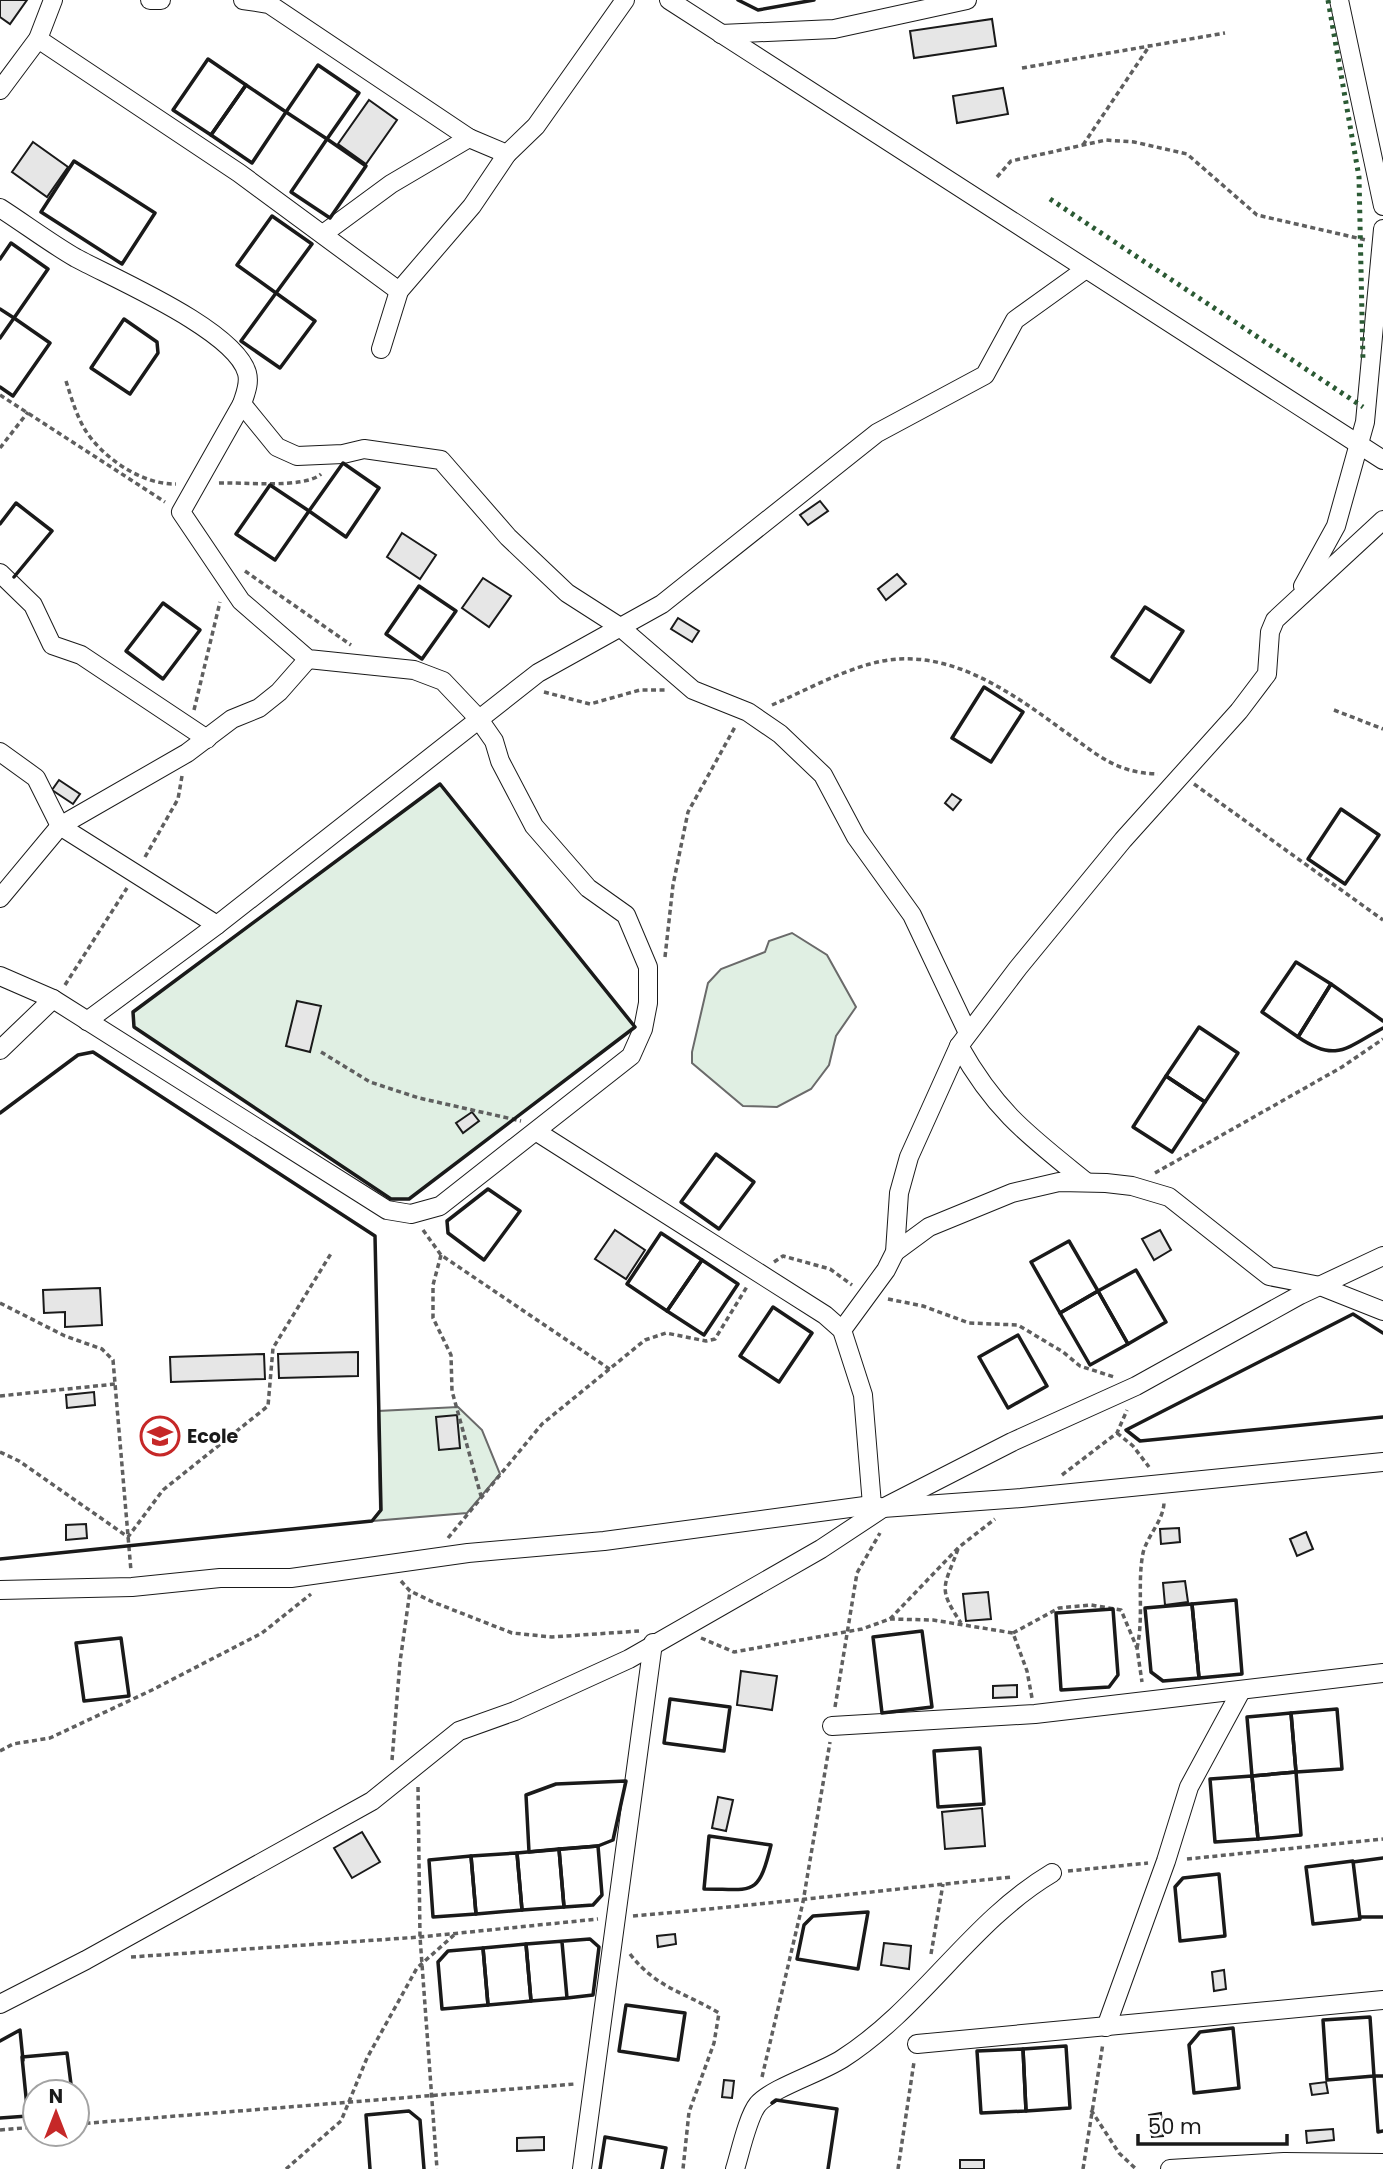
<svg xmlns="http://www.w3.org/2000/svg" width="1383" height="2169" font-family="Poppins,sans-serif">
<rect width="100%" height="100%" fill="#fff"/>
<g fill="#e0efe3" stroke="#6a6a6a" stroke-width="2">
<path d="M440 784 635 1027 409 1199H391L134 1027 133 1012Z"/>
<path d="M792 933 827 955 856 1007 836 1036 829 1065 811 1089 777 1107 743 1106 692 1063V1052L708 983 721 969 765 952 769 941Z"/>
<path d="M458 1407 482 1430 500 1474 467 1513 372 1521 380 1510 378 1411Z"/>
</g>
<g fill="#e6e6e6" stroke="#1a1a1a" stroke-width="2">
<path d="M0 0H27L10 24 0 17Z"/>
<path d="M992 19 996 46 914 58 910 31Z"/>
<path d="M1003 88 1008 114 957 123 953 96Z"/>
<path d="M369 100 397 120 366 164 338 144Z"/>
<path d="M33 142 68 167 47 197 12 172Z"/>
<path d="M820 501 828 511 808 525 800 515Z"/>
<path d="M402 533 436 555 420 579 387 557Z"/>
<path d="M897 574 906 584 886 600 878 589Z"/>
<path d="M483 578 511 596 489 627 462 608Z"/>
<path d="M678 618 699 631 692 642 671 629Z"/>
<path d="M59 780 80 794 73 804 52 790Z"/>
<path d="M952 794 961 800 953 810 945 803Z"/>
<path d="M297 1001 321 1006 310 1052 286 1046Z"/>
<path d="M472 1112 479 1121 463 1133 456 1123Z"/>
<path d="M615 1230 645 1250 626 1279 595 1259Z"/>
<path d="M1160 1230 1171 1250 1154 1260 1142 1239Z"/>
<path d="M100 1288 102 1325 65 1327V1312L44 1313 43 1290Z"/>
<path d="M358 1352V1376L279 1378 278 1354Z"/>
<path d="M264 1354 265 1379 171 1382 170 1357Z"/>
<path d="M94 1392 95 1405 67 1408 66 1395Z"/>
<path d="M457 1415 460 1448 439 1450 436 1417Z"/>
<path d="M86 1524 87 1538 66 1540V1525Z"/>
<path d="M1179 1528 1180 1542 1161 1544 1160 1529Z"/>
<path d="M1306 1532 1313 1549 1297 1556 1290 1539Z"/>
<path d="M1185 1581 1188 1602 1165 1605 1163 1583Z"/>
<path d="M988 1592 991 1619 966 1621 963 1594Z"/>
<path d="M741 1671 777 1676 772 1710 737 1705Z"/>
<path d="M1017 1685V1697L993 1698V1686Z"/>
<path d="M718 1797 733 1800 726 1831 712 1828Z"/>
<path d="M982 1808 985 1846 945 1849 942 1812Z"/>
<path d="M362 1832 380 1862 352 1878 334 1848Z"/>
<path d="M675 1934 676 1944 658 1947 657 1936Z"/>
<path d="M884 1943 911 1946 909 1969 881 1965Z"/>
<path d="M1224 1970 1226 1989 1214 1991 1212 1972Z"/>
<path d="M724 2080 734 2081 732 2098 722 2097Z"/>
<path d="M1326 2082 1328 2093 1312 2095 1310 2084Z"/>
<path d="M1161 2113 1163 2136 1152 2137 1149 2115Z"/>
<path d="M1333 2129 1334 2140 1307 2143 1306 2131Z"/>
<path d="M544 2137V2150L517 2151V2138Z"/>
<rect x="960" y="2160" width="24" height="9"/>
</g>
<g fill="none" stroke-linecap="round" stroke-linejoin="round">
<defs>
<g id="minor">
<path d="M150 0H161"/>
<path d="M243 0 269 4 469 138 507 154 536 126 625 0"/>
<path d="M669 0 1383 460"/>
<path d="M1339 0 1383 206"/>
<path d="M721 34 834 29 967 0"/>
<path d="M38 39 239 173 399 291"/>
<path d="M0 90 38 39 53 0"/>
<path d="M0 208C25 224 50 243 76 258 115 279 235 330 247 373 250 384 245 394 242 404L277 447 297 456 343 454 364 449 441 460 508 537 567 593 620 627 693 690 748 712 780 734 823 775 856 837 912 915 968 1033"/>
<path d="M323 234 391 184 469 138"/>
<path d="M381 349 399 291 472 206 507 154"/>
<path d="M0 573 33 605 52 645 81 655 207 739"/>
<path d="M1303 586 1336 526 1365 422 1383 229"/>
<path d="M0 752 36 778 60 826 217 925"/>
<path d="M0 898 60 826 187 753 232 719 259 708 279 692 308 659"/>
<path d="M0 976 53 999 387 1210 411 1214 440 1206 631 1056 643 1029 648 1003V967L626 915 588 888 534 826 500 761 494 741 478 718 443 681 414 670 308 659 241 601 181 512 242 404"/>
<path d="M87 1021 217 925 538 673 662 604 877 433 985 375 1015 320 1086 269"/>
<path d="M959 1046C996 1112 1028 1135 1085 1181"/>
<path d="M0 1050 53 999"/>
<path d="M537 1132 825 1315 842 1330 863 1395 872 1505 883 1508 1021 1498 1383 1462"/>
<path d="M895 1252 929 1227 1012 1193 1059 1182 1106 1183 1132 1186 1169 1197 1269 1276 1320 1286 1383 1311"/>
<path d="M842 1330 886 1270 895 1252 899 1193 909 1157 959 1046 1018 968 1123 840 1239 711 1267 674 1270 632 1275 620 1383 520"/>
<path d="M0 1590 132 1587 220 1578H291L468 1553 604 1541 872 1505"/>
<path d="M832 1726 1035 1714 1383 1673"/>
<path d="M0 2004 86 1960 372 1801 459 1731 515 1711 629 1659 821 1549 883 1508 1012 1442 1136 1386 1300 1295 1383 1256"/>
<path d="M1106 2027 1166 1861 1189 1787 1241 1691"/>
<path d="M917 2044 1383 2000"/>
<path d="M582 2169 653 1643"/>
<path d="M735 2169C740 2153 748 2116 758 2104 772 2088 820 2073 842 2059 922 2008 971 1921 1052 1873"/>
<path d="M1170 2169 1284 2162 1383 2163"/>
</g>
</defs>
<use href="#minor" stroke="#1a1a1a" stroke-width="20"/>
<g stroke="#5f5f5f" stroke-width="3.5" stroke-dasharray="5 3.5" stroke-linecap="butt">
<path d="M1022 68 1225 33"/>
<path d="M1083 145 1150 45"/>
<path d="M997 177 1011 161 1106 140 1134 142 1187 154 1257 215 1366 240"/>
<path d="M66 381C71 397 76 414 84 428 101 457 142 485 176 484"/>
<path d="M0 395 165 502"/>
<path d="M0 448 28 412"/>
<path d="M219 483C242 482 305 489 321 474"/>
<path d="M245 571 351 645"/>
<path d="M544 692 590 704 640 690H666"/>
<path d="M772 705C804 691 837 673 870 664 943 643 1008 690 1064 731 1097 754 1115 773 1158 774"/>
<path d="M194 710 220 602"/>
<path d="M1334 710 1383 729"/>
<path d="M1194 784 1383 920"/>
<path d="M145 857 178 799 182 776"/>
<path d="M665 957 673 885 688 812 735 727"/>
<path d="M65 985 127 888"/>
<path d="M321 1052 370 1082 419 1098 521 1121"/>
<path d="M1155 1173 1342 1067 1383 1039"/>
<path d="M423 1230 441 1255 611 1370"/>
<path d="M441 1255 433 1285V1318L451 1355 452 1391 481 1496"/>
<path d="M774 1262 783 1256 830 1269 852 1285"/>
<path d="M888 1299 923 1306 969 1323 1018 1325 1063 1352 1080 1366 1114 1377"/>
<path d="M0 1303 65 1336 102 1349 113 1360 131 1571"/>
<path d="M0 1396 115 1384"/>
<path d="M1117 1433 1133 1446 1149 1467"/>
<path d="M0 1452 19 1461 128 1537 163 1490 268 1406 273 1348 332 1252"/>
<path d="M1062 1475 1117 1433 1127 1410"/>
<path d="M448 1538 542 1424 645 1340 666 1333 706 1341 715 1339 748 1285"/>
<path d="M958 1549C944 1588 937 1587 961 1623"/>
<path d="M401 1581 410 1591 433 1602 512 1633 552 1637 639 1631"/>
<path d="M890 1619 959 1547 995 1519"/>
<path d="M1013 1633 1059 1608 1091 1605 1121 1610 1137 1648 1142 1682"/>
<path d="M701 1638 734 1652 862 1629 890 1619 933 1620 1013 1633 1027 1671 1032 1698"/>
<path d="M1137 1648C1144 1617 1137 1584 1143 1553 1147 1536 1164 1520 1164 1502"/>
<path d="M835 1707 857 1573 880 1533"/>
<path d="M0 1751 13 1744 50 1738 152 1690 262 1633 311 1594"/>
<path d="M392 1760 400 1662 410 1591"/>
<path d="M418 1787 420 1937 437 2169"/>
<path d="M1187 1859 1383 1839"/>
<path d="M1068 1871 1148 1863"/>
<path d="M633 1916C760 1905 885 1890 1012 1877"/>
<path d="M630 1954C656 1988 684 1992 719 2013L714 2043 689 2112 683 2169"/>
<path d="M931 1954 943 1884"/>
<path d="M131 1957 420 1937 598 1919"/>
<path d="M762 2077 803 1902 830 1742"/>
<path d="M1091 2110 1119 2153 1136 2169"/>
<path d="M77 2124 575 2084"/>
<path d="M0 2130 35 2127"/>
<path d="M286 2169 341 2121 367 2058 417 1968 454 1935"/>
<path d="M898 2169 914 2062"/>
<path d="M1083 2169 1103 2043"/>
</g>
<use href="#minor" stroke="#fff" stroke-width="18"/>
<g stroke="#2b5a34" stroke-width="5" stroke-dasharray="3.5 5" stroke-linecap="butt">
<path d="M1328 0 1359 177 1363 362"/>
<path d="M1050 199 1363 407"/>
</g>
<g stroke="#1a1a1a" stroke-width="3.5">
<path d="M738 0 758 10 814 0"/>
<path d="M208 59 246 85 211 135 173 110Z"/>
<path d="M318 65 359 93 327 139 286 112Z"/>
<path d="M246 85 286 112 252 163 211 135Z"/>
<path d="M327 139 366 166 330 218 291 192Z"/>
<path d="M74 161 155 213 122 264 41 212Z"/>
<path d="M272 216 312 244 276 293 237 265Z"/>
<path d="M0 259 11 243 48 269 14 318 0 309"/>
<path d="M276 293 315 321 280 368 241 341Z"/>
<path d="M124 319 157 342 158 353 130 394 91 368Z"/>
<path d="M0 338 14 318 50 343 13 396 0 387"/>
<path d="M343 463 379 488 346 537 309 511Z"/>
<path d="M270 485 309 511 275 560 236 534Z"/>
<path d="M0 524 16 503 52 531 14 577"/>
<path d="M419 586 456 611 422 659 386 634Z"/>
<path d="M163 603 200 630 163 679 126 651Z"/>
<path d="M1145 607 1183 631 1150 682 1112 657Z"/>
<path d="M984 687 1023 712 991 762 952 738Z"/>
<path d="M440 784 635 1027 409 1199H391L134 1027 133 1012Z"/>
<path d="M1341 809 1379 835 1345 884 1308 859Z"/>
<path d="M1296 962 1331 984 1298 1037 1262 1012Z"/>
<path d="M1383 1021 1331 984 1298 1037C1336 1063 1346 1048 1383 1028"/>
<path d="M1199 1027 1238 1053 1205 1102 1166 1076Z"/>
<path d="M1166 1076 1205 1102 1172 1152 1133 1127Z"/>
<path d="M0 1113 78 1055 93 1052 375 1236 381 1510 372 1521 0 1559"/>
<path d="M716 1154 754 1182 719 1229 681 1202Z"/>
<path d="M488 1189 520 1211 484 1260 448 1233 447 1221Z"/>
<path d="M661 1233 702 1260 667 1311 627 1284Z"/>
<path d="M1069 1241 1098 1291 1060 1313 1031 1262Z"/>
<path d="M702 1260 738 1284 704 1335 667 1311Z"/>
<path d="M1136 1270 1166 1322 1128 1344 1098 1291Z"/>
<path d="M1098 1291 1128 1344 1090 1365 1060 1313Z"/>
<path d="M773 1307 812 1333 779 1382 740 1356Z"/>
<path d="M1383 1333 1353 1314 1126 1430 1140 1441 1383 1417"/>
<path d="M1018 1335 1047 1386 1008 1408 979 1357Z"/>
<path d="M1236 1600 1242 1674 1199 1678 1192 1604Z"/>
<path d="M1192 1604 1199 1678 1163 1681 1151 1672 1145 1608Z"/>
<path d="M1113 1609 1118 1675 1109 1687 1061 1690 1056 1613Z"/>
<path d="M922 1631 932 1707 882 1713 873 1637Z"/>
<path d="M121 1638 129 1696 84 1701 76 1643Z"/>
<path d="M670 1699 730 1707 724 1751 664 1743Z"/>
<path d="M1337 1709 1342 1769 1296 1772 1291 1713Z"/>
<path d="M1291 1713 1296 1772 1252 1776 1247 1717Z"/>
<path d="M980 1748 984 1804 938 1807 934 1751Z"/>
<path d="M1296 1772 1301 1835 1258 1839 1252 1776Z"/>
<path d="M1252 1776 1258 1839 1215 1842 1210 1779Z"/>
<path d="M626 1781 613 1840 598 1846 529 1852 526 1795 556 1784Z"/>
<path d="M709 1836 771 1845C758 1898 753 1889 704 1889Z"/>
<path d="M598 1846 602 1895 593 1905 564 1907 559 1849Z"/>
<path d="M559 1849 564 1907 522 1910 517 1853Z"/>
<path d="M517 1853 522 1910 476 1914 471 1856Z"/>
<path d="M471 1856 476 1914 433 1917 429 1860Z"/>
<path d="M1353 1861 1360 1919 1313 1924 1306 1867Z"/>
<path d="M1353 1862 1383 1858"/>
<path d="M1219 1874 1225 1936 1180 1941 1175 1887 1183 1878Z"/>
<path d="M868 1912 858 1969 797 1959 804 1925 813 1916Z"/>
<path d="M1360 1917H1383"/>
<path d="M562 1942 567 1998 593 1995 599 1947 590 1939 526 1944 531 2001 567 1998 562 1942"/>
<path d="M526 1944 531 2001 488 2005 483 1948Z"/>
<path d="M483 1948 488 2005 442 2009 438 1962 448 1951Z"/>
<path d="M626 2005 685 2013 678 2060 619 2051Z"/>
<path d="M1370 2017 1374 2076 1327 2080 1323 2020Z"/>
<path d="M1233 2028 1239 2088 1194 2093 1189 2045 1200 2032Z"/>
<path d="M0 2041 20 2030 23 2060"/>
<path d="M1066 2046 1070 2108 1026 2111 1023 2049Z"/>
<path d="M1023 2049 1026 2111 981 2113 977 2051Z"/>
<path d="M1383 2076H1374L1378 2132 1383 2131"/>
<path d="M772 2103 776 2100 837 2109 828 2169"/>
<path d="M35 2116 28 2117 22 2057 67 2053 72 2092"/>
<path d="M0 2118 28 2116"/>
<path d="M370 2169 366 2115 409 2111 420 2120 424 2169"/>
<path d="M600 2169 605 2137 666 2148 662 2169"/>
</g>
</g>
<defs>
<symbol id="school-ring" viewBox="-11 -11 22 22"><circle r="9.5" fill="#fff" stroke="#c62828" stroke-width="1.5"/><path d="M0-5L7-2L0 1L-7-2ZM-4 1L0 2.5L4 1V4Q0 6-4 4Z" fill="#c62828"/></symbol>
</defs>
<g fill-rule="evenodd">
<use href="#school-ring" x="138" y="1414" width="44" height="44"/>
</g>
<g text-anchor="middle" dominant-baseline="central" stroke-width="5" stroke-linejoin="round" paint-order="stroke">
<g font-size="19" font-weight="bold" fill="#1a1a1a" stroke="#fff" text-anchor="start">
<text x="187" y="1436">Ecole</text>
</g>
</g>
<g transform="translate(56 2113)"><circle r="33" fill="#ffffff" stroke="#a3a3a3" stroke-width="2"/>
<path d="M0-5L12 26L0 18L-12 26Z" fill="#c62828"/>
<text y="-10" font-size="19" font-weight="bold" text-anchor="middle" fill="#1a1a1a">N</text>
</g>
<path d="M1138 2134v10h149v-10" fill="none" stroke="#1a1a1a" stroke-width="3.5"/>
<text x="1148" y="2134" font-size="21" fill="#1a1a1a" stroke="#ffffff" stroke-width="5" paint-order="stroke">50 m</text>
</svg>
